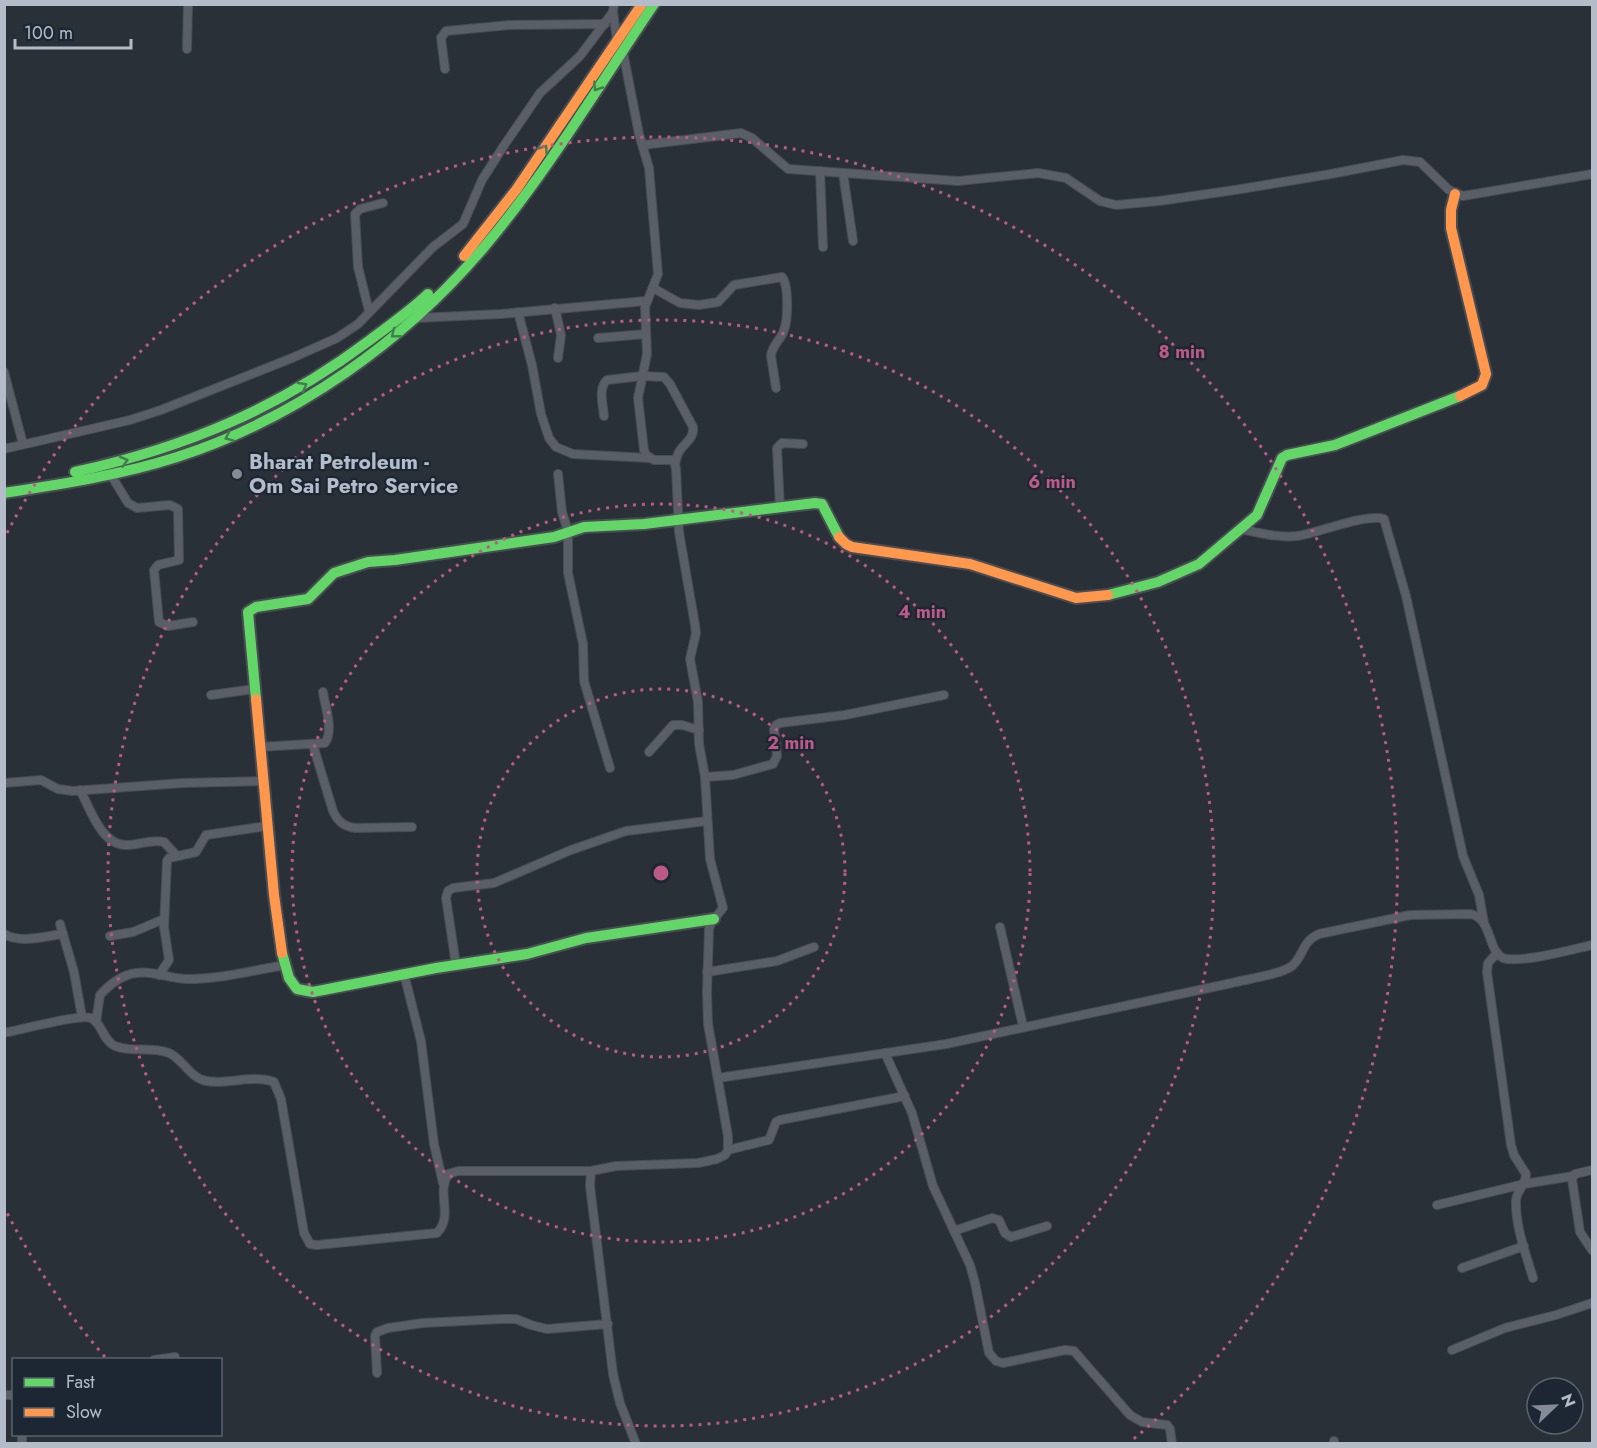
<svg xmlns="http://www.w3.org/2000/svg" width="1597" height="1448" font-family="Jost,sans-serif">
<rect width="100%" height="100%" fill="#2a3038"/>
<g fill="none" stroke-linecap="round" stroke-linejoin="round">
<defs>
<g id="street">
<path d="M614 4 613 12 617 40"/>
<path d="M187 49 188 4"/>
<path d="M445 69 441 38 446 31 510 25 605 24"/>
<path d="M643 145 741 133 752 138 788 169 958 181 1038 173 1066 178 1100 201 1116 205 1159 201 1235 190 1331 174 1403 160 1420 162 1449 190 1463 196 1592 174"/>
<path d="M820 171 823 247"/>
<path d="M843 173 853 241"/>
<path d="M653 288 680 303 699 305 718 302 734 285 782 277C789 285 788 320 784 330 781 340 772 345 771 356L776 388"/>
<path d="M555 308 561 335 558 358"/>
<path d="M369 311 358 267 355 214 360 209 383 203"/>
<path d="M518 312 532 365 541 414 549 438 556 447 573 454 649 458"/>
<path d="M417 318 501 314 646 301"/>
<path d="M598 338 646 334"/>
<path d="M4 372 23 444"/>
<path d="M604 416C603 404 598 388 607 380L642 376 664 377 670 384 693 427C694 438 687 441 681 449 677 453 677 458 675 464"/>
<path d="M4 449 130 420 161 410 292 358 337 338 358 324 433 247 463 224 482 180 503 147 540 93 580 56 613 12"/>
<path d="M558 474 562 512 568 531V573L583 644 584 681 610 768"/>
<path d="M111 475 128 503 137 508 170 505 178 509 179 560 158 565 154 570 159 622 168 626 193 622"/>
<path d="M780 508 777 448 782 443 803 444"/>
<path d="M1241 529C1260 533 1278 538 1297 536 1318 533 1367 513 1384 519L1406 596 1463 856 1479 895 1484 923"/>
<path d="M211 695 254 689"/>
<path d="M313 745 333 811C338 822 344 826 355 828L412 827"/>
<path d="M260 747 325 743C334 730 325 707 323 692"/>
<path d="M649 752 673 725H682L699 730"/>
<path d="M705 777 733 775 773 764 777 756 774 729 776 725 780 723 845 715 944 695"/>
<path d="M4 783 41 780 58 789 73 791 183 783 263 781"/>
<path d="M80 790C90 808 101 845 126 845 139 845 151 839 164 842L177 856"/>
<path d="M60 924 74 972 82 1017"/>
<path d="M1000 927 1023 1026"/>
<path d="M4 934C21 944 45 936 63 934"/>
<path d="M110 936 133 932 164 919"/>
<path d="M1497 953 1488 963 1487 972 1511 1145 1514 1155 1526 1174C1526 1185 1517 1190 1516 1200 1515 1226 1526 1254 1533 1278"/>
<path d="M456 965 446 898 448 891 453 888 494 883 571 850 626 831 707 821"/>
<path d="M707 972 777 961 814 947"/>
<path d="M404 974 421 1041 434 1144 443 1183"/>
<path d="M159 975 169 960 164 927 167 861 169 858 196 852 206 835 267 826"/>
<path d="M96 1022 100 995C109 985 122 975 136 973 152 970 170 979 187 979 219 979 252 971 284 965"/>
<path d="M4 1033C20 1030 79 1014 91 1018 102 1023 103 1041 115 1046 131 1053 153 1046 169 1053 183 1059 190 1078 206 1081 228 1085 252 1074 274 1082L281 1099 304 1233 310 1244 317 1245 437 1233C454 1215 436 1195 448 1174L458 1171H591L616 1166 698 1163 717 1159 725 1155 728 1150V1136L708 1024 707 992 709 929 711 923 723 908 710 859 705 777 699 744 698 702 690 659 696 633 695 625 679 532 676 469 675 464 672 460H654L646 455 644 450 638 398 647 354 645 307 658 274 649 168 639 134 623 52"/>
<path d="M885 1053 912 1113 933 1186 970 1265 975 1283 989 1353 996 1361 1003 1363 1065 1350 1074 1351 1130 1415 1142 1422 1167 1425 1170 1429 1172 1444"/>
<path d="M718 1078 946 1044 1232 983C1247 979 1280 975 1292 966 1304 956 1301 942 1319 934L1410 915 1471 914C1485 918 1487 930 1492 943 1494 949 1497 955 1503 958 1519 964 1574 949 1592 945"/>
<path d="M728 1150 769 1140 776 1122 780 1120 905 1096"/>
<path d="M1592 1170 1575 1174 1572 1179 1580 1232 1592 1250"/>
<path d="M591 1171 590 1186 613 1374 620 1403 636 1444"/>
<path d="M1437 1205 1524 1184 1573 1176"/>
<path d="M954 1231 992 1218 999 1220 1005 1233 1011 1237 1047 1226"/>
<path d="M1462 1268 1524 1246"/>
<path d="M1452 1350 1505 1328 1556 1315 1592 1303"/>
<path d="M154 1360 175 1357"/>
<path d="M377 1373 375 1336 377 1332 388 1328 423 1323 501 1319H516L531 1325 547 1329 608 1324"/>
<path d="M4 1395H14"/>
<path d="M1334 1441V1444"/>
<path d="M22 1444V1434"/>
</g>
<g id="fast">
<path d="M75 472C187 447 278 409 370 340 390 325 410 311 428 294"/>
<path d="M4 493C62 484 121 475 177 457 295 419 405 341 485 246 548 171 599 85 654 4"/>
<path d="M1108 595 1158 582 1199 564 1257 515 1282 458 1287 455 1335 445 1460 396"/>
<path d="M256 699 248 612 256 607 308 599 334 573 368 562 395 560 554 537 584 527 644 524 815 503 822 504 839 537"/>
<path d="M282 953 289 978 297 989 313 992 436 968 527 954 586 938 714 919"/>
</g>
<g id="slow">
<path d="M1455 194 1451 210V228L1486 374 1482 385 1460 396"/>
<path d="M464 256 516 190 642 4"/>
<path d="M839 537 846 544 852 547 970 564 1076 598 1108 595"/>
<path d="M256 699 274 895 282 953"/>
</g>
</defs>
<use href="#street" stroke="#484c53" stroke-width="10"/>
<use href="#fast" stroke="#484c53" stroke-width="14"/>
<use href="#slow" stroke="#484c53" stroke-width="14"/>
<use href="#street" stroke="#5a5e66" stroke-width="8"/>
<use href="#fast" stroke="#63d668" stroke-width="10"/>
<use href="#slow" stroke="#ff974d" stroke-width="10"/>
</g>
<defs><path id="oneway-chevron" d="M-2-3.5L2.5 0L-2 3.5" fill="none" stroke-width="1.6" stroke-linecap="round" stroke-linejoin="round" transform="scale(1.5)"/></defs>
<g stroke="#407e4e">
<use href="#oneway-chevron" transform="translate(597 87) rotate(124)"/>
<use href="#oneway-chevron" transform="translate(544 149) rotate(-56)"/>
<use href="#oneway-chevron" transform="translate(395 334) rotate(141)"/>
<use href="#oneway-chevron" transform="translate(303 386) rotate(-30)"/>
<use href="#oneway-chevron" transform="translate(229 437) rotate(156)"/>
<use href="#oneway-chevron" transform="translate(124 461) rotate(-15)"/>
</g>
<g fill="none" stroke="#bc5a87" stroke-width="3" stroke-dasharray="3 6">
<circle cx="661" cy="873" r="184"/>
<circle cx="661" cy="873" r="369"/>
<circle cx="661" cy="873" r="553"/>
<path d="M105 1357A737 737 0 0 1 7 1213M7 533A737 737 0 1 1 1130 1442"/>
</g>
<circle fill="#848b96" stroke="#1d2633" stroke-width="2" cx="237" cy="474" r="6"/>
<g text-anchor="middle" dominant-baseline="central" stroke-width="4.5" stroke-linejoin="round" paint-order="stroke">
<g font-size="21" font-weight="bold" fill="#b4bcc9" stroke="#1d2633" text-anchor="start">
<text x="249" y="462">Bharat Petroleum -<tspan x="249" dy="24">Om Sai Petro Service</tspan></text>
</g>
</g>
<circle cx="661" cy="873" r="9" fill="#bc5a87" stroke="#1d2633" stroke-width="3"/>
<g font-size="18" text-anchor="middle" font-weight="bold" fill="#bc5a87" stroke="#1d2633" stroke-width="4.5" stroke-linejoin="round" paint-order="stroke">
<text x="1182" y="358">8 min</text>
<text x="1052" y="488">6 min</text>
<text x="922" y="618">4 min</text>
<text x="791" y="749">2 min</text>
</g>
<rect width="1597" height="1448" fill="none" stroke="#b4bcc9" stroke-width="12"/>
<rect x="12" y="1358" width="210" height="78" fill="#1d2633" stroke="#59626f" stroke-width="1.5"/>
<rect x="24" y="1378" width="30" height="9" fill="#63d668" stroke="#59626f" stroke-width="1.5"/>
<text x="66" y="1388" font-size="18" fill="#b4bcc9">Fast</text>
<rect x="24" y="1408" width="30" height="9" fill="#ff974d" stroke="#59626f" stroke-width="1.5"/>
<text x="66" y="1418" font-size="18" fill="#b4bcc9">Slow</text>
<g transform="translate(1555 1406) rotate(67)"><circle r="28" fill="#1d2633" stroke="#59626f" stroke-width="1.5"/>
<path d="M0-4.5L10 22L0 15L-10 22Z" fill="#848b96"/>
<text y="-9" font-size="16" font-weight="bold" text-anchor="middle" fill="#b4bcc9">N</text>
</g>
<path d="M15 39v9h116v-9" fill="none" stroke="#b4bcc9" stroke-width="3"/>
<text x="24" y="39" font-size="18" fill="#b4bcc9" stroke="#1d2633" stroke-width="4.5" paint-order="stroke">100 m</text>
</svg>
